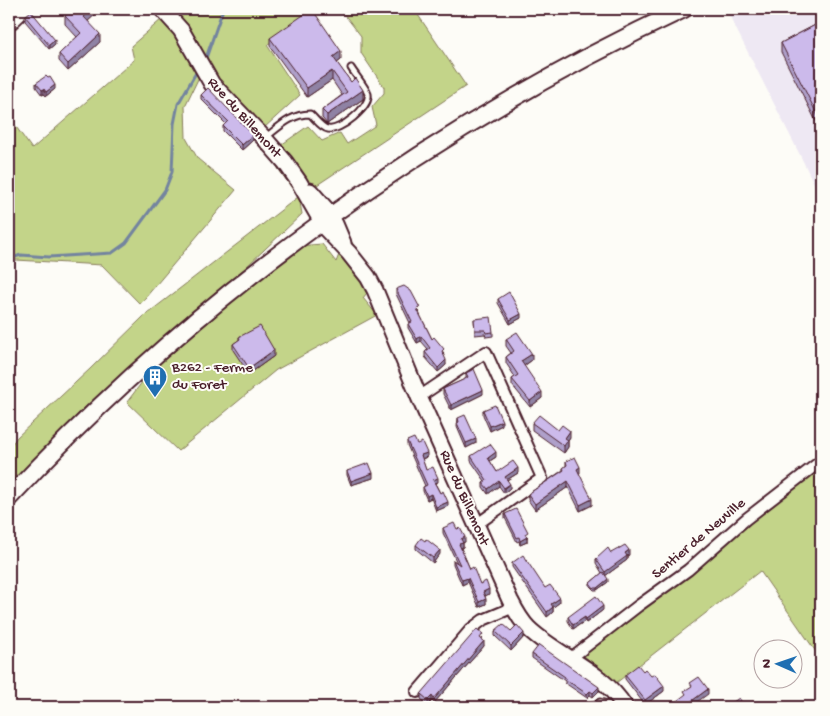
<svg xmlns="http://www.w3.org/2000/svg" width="830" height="716" font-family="'Gochi Hand',sans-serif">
<rect width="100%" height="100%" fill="#fdfcf7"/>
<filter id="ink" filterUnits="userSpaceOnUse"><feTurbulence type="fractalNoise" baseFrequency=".02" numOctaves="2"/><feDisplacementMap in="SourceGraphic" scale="10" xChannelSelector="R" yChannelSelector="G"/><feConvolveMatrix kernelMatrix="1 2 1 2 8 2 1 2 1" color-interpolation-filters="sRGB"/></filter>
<g filter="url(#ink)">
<path fill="#eee8f3" d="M726 9H821V198L801 157Z"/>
<g fill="#c3d489" stroke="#867a5a">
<path d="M172 9H316L267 45 300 95 264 128 218 83 209 61 201 57 187 25Z"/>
<path d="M340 9H414L466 86 299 197 302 214 245 268 179 322 83 409 9 486V448L17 437 90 369 143 317 298 197 273 161 283 148 281 145 308 126 322 141 340 133 347 144 376 125 372 107 384 93V87L361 53V36Z"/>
<path d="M162 19 180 35 200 75 185 106 186 138 198 159 236 190 140 304 102 265 16 260 9 266V117L32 149 134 60 131 46Z"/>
<path d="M347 235 377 280 363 298 377 315 276 370 178 451 127 402 149 373 298 246 322 244 336 262Z"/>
<path d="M821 467V659L760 571 616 683 583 655Z"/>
</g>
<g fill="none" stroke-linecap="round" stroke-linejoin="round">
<g stroke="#73849f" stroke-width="3">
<path d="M206 58 223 9"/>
<path d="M9 259 21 255 49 257 112 253 126 243 165 190 172 172 174 124 178 104 197 71"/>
</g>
<defs>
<g id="lane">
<path d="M265 138C279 127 291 114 310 114 315 118 321 128 328 129 339 132 371 107 368 94 365 86 356 76 351 68"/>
<path d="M591 707 600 702 608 704"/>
</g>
<g id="street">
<path d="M9 26 27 9"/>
<path d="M419 397 486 352 542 478 476 525"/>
<path d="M571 658 638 606 688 570 746 519 821 461"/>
<path d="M417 692 471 629 483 620 514 607"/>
</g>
<g id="secondary">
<path d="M162 9 181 30 212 84 264 138 285 162 299 182 326 229 349 253 368 277 375 290 419 397 510 600C515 610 521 621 529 629 560 658 601 669 625 707"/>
<path d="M310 191 325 208 335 224 343 243"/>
</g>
<path id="primary" d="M9 498C200 293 430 128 684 9"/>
</defs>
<use href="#lane" stroke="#4a1f2b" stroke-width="9"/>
<use href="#street" stroke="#4a1f2b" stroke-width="14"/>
<use href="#secondary" stroke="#4a1f2b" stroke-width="19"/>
<use href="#primary" stroke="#4a1f2b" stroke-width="20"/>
<use href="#lane" stroke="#fdfcf7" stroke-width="5"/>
<use href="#street" stroke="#fdfcf7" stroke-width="10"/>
<use href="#secondary" stroke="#fdfcf7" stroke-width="15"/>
<use href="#primary" stroke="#fdfcf7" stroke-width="16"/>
</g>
<g fill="#afa0ca" stroke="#4a1f2b">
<path d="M73 9H101L88 21 100 42 68 71 59 61V54L77 37 65 24V16Z"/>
<path d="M25 16 55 44 49 49 25 21Z"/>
<path d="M821 22V131L781 52V43Z"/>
<path d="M270 38 341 60 337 63 363 99 327 124 322 118V110L342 95 332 80 307 97 270 46Z"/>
<path d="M36 83 55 89 46 96 44 94 42 95 36 87Z"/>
<path d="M201 95 253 140 242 150 223 131V126L226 124 201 99Z"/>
<path d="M396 289 420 312 419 313 432 339 444 353 443 354 446 365 438 372 425 357V352L428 349 421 341 417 343 408 328V324L410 323 396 294Z"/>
<path d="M498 299 521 318 510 324 498 303Z"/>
<path d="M474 319 493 332V336L486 337 485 334 475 335Z"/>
<path d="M239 337 274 356 249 374 233 350V344L239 340Z"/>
<path d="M506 339 532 360 524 366 542 398 530 407 512 385V379L515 377 506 363V357L511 353 506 346Z"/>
<path d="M466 373 483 394 451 410 443 394V389L465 379 466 378Z"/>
<path d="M483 410 502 425 490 431 483 415Z"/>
<path d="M458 418 476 443 466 448 457 427Z"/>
<path d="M532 423 558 430 570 438 568 441V447L564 453 532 430Z"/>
<path d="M407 441 417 444 427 457 422 459 426 470 438 482 435 483 440 493 448 506 436 511 431 498 427 500 423 491V487L425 486 407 445Z"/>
<path d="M471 456 496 457 490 461 497 472 518 473 507 480 510 488 504 493 499 486 488 494 483 487V483L485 481 471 461Z"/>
<path d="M566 461 580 473H579L592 505 580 511 568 487 535 510 528 500V494L563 470V468L566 466Z"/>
<path d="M347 471 373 478 351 485 347 475Z"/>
<path d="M505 514 528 537H527V542L520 545 519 541 517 542 505 518Z"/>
<path d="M443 528 457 529 465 542H463V547L461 548 470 569 480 584 489 594 485 596 486 604 479 607 468 582 462 585 453 564V560L457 563 443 533Z"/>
<path d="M416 545 440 554 433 563 416 549Z"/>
<path d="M611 553 629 555 627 556V560L605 576 608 582 597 590H594L590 586V583L602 573 596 563V559Z"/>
<path d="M512 563 545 588 560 602 553 607V612L547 617 512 567Z"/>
<path d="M603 610 586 623 585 621 573 629 568 621V617Z"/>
<path d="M495 631H511L524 637 511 651 495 636Z"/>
<path d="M483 638 482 639 484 646 434 703 432 701 428 705 421 699V694Z"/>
<path d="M532 654 599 691 593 697 590 695 587 698 565 683V681L532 658Z"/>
<path d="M643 671 651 676 664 691 645 705 625 679V675Z"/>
</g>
<g fill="#8f82a4" stroke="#4a1f2b">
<path d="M92 9H101L84 25V17Z"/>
<path d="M100 34V42L68 71V64Z"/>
<path d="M55 40V44L49 49V45Z"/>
<path d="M341 51V60L333 66V57Z"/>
<path d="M332 71V80L307 97V88Z"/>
<path d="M55 85V89L46 96V92Z"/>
<path d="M44 89V94L42 95V90Z"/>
<path d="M363 90V99L327 124V115Z"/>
<path d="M253 135V140L242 150V145Z"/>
<path d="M521 314V318L510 324V320Z"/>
<path d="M421 336V341L417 343V339Z"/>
<path d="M274 350V356L249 374V368Z"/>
<path d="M532 354V360L521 368V361Z"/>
<path d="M446 360V365L438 372V368Z"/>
<path d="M483 390V394L451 410V405Z"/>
<path d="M542 392V398L530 407V401Z"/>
<path d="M502 421V425L490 431V426Z"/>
<path d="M570 431V438L568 441V447L564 453V446L565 438Z"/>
<path d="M476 439V443L466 448V443Z"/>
<path d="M496 452V457L488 462V458Z"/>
<path d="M427 453V457L421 459V455Z"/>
<path d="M580 467V473L577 474V469Z"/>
<path d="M518 468V473L505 481V477Z"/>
<path d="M373 473V478L351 485V481Z"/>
<path d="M438 478V482L433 484V480Z"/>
<path d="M499 481V486L488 494V489Z"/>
<path d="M568 481V487L535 510V504Z"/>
<path d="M510 484V488L504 493V488Z"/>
<path d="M431 494V498L427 500V496Z"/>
<path d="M592 499V505L580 511V505Z"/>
<path d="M448 502V506L436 511V507Z"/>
<path d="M465 537V542L461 543V539Z"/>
<path d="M527 537V542L520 545V541Z"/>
<path d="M463 543V547L459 549V544Z"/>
<path d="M440 550V554L433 563V558Z"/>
<path d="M629 550V555L627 556V560L605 576V572Z"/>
<path d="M468 578V582L462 585V580Z"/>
<path d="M608 579V582L597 590V588Z"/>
<path d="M489 589V594L483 597V592Z"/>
<path d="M560 598V602L551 609V604Z"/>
<path d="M486 599V604L479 607V602Z"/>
<path d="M603 606V610L586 623V619Z"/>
<path d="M553 607V612L547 617V612Z"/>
<path d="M585 617V621L573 629V625Z"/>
<path d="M524 633V637L511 651V646Z"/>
<path d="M484 641V646L434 703V699Z"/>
<path d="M664 686V691L645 705V700Z"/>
<path d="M599 687V691L593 697V693Z"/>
<path d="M708 689V694L690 707 689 703Z"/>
<path d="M590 691V695L587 698V694Z"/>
<path d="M432 696V701L428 705V700Z"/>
</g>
<g fill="#ccbaeb" stroke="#4a1f2b">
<path d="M73 9H92L84 17 100 34 68 64 59 54 81 33 65 16Z"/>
<path d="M312 9 341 51 333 57 351 82 355 78 363 90 327 115 322 110 347 92 332 71 307 88 270 38Z"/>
<path d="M31 11 55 40 49 45 25 16Z"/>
<path d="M821 22V122L781 43Z"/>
<path d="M46 76 48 78 50 77 55 85 46 92 44 89 42 90 36 83Z"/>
<path d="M208 88 253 135 242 145 223 126 228 121 201 95Z"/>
<path d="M404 286 411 291 420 308 417 309 432 339 434 337 444 349 442 351 446 360 438 368 425 352 430 348 421 336 417 339 408 324 412 322 396 289Z"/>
<path d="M509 292 521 314 510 320 498 299Z"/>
<path d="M491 317 493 332 486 333 485 330H475L474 319Z"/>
<path d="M260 326 274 350 249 368 233 344 240 339 239 337Z"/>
<path d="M517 332 532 354 521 361 542 392 530 401 512 379 518 375 506 357 514 351 506 339Z"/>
<path d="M474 369 483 390 451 405 443 389 465 379 468 377 466 373Z"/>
<path d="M495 405 502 421 490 426 483 410Z"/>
<path d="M465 415 476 439 466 443 457 423 459 422 458 418Z"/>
<path d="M539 415 558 430 562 425 570 431 565 438 568 440 564 446 532 423Z"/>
<path d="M414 438 417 444 422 442 427 453 421 455 426 470 433 467 438 478 433 480 440 493 443 491 448 502 436 507 431 494 427 496 423 487 427 485 407 441Z"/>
<path d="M490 444 496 452 488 458 497 472 513 461 518 468 505 477 510 484 504 488 499 481 488 489 483 483 487 480 471 456Z"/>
<path d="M575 457 580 467 577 469 592 499 580 505 568 481 535 504 528 494 564 470 563 468 567 465 566 461Z"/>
<path d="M369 463 373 473 351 481 347 471Z"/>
<path d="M516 509 528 532 525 534 527 537 520 541 519 537 517 538 505 514Z"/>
<path d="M454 523 457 529 460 528 465 537 461 539 463 543 459 544 470 569 473 567 480 584 486 581 489 589 483 592 486 599 479 602 468 578 462 580 453 560 460 565 443 528Z"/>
<path d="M421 538 425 541 426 539 440 550 433 558 416 545Z"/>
<path d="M625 545 629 550 625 553 627 556 605 572 596 559 608 548 611 553Z"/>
<path d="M523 555 545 588 550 585 560 598 551 604 553 607 547 612 512 563Z"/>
<path d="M603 572 608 579 597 588H594L590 583Z"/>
<path d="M596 596 603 606 586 619 585 617 573 625 568 617Z"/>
<path d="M503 624 511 631 517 625 524 633 511 646 495 631Z"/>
<path d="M477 629 483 634 480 638 484 641 434 699 432 696 428 700 421 694Z"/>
<path d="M539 645 599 687 593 693 590 691 587 694 565 679V677L532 654Z"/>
<path d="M638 665 643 671 645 669 651 676 655 674 664 686 645 700 625 675Z"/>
<path d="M699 677 708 689 689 703 692 707H669L686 694 684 691 692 686 690 683Z"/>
<path d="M739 698 745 707H726Z"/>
</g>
</g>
<defs>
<symbol id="building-pin" viewBox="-11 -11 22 30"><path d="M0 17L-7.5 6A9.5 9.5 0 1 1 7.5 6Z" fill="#1f6fb2" stroke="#fdfcf7"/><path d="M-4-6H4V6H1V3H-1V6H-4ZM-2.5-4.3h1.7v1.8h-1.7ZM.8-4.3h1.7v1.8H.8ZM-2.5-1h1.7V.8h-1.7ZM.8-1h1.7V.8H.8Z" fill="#fff"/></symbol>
</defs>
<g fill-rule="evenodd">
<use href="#building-pin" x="141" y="363" width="28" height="38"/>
</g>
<g text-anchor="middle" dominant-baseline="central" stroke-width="4" stroke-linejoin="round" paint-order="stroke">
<g font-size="15" fill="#4a1f2b" stroke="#fdfcf7">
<text transform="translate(244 118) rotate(48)">Rue du Billemont</text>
<text transform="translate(464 498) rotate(66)">Rue du Billemont</text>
<text transform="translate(699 539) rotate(-40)">Sentier de Neuville</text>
</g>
<g font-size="15" fill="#4a1f2b" stroke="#fdfcf7" text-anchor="start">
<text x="172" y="368">B262 - Ferme<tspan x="172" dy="17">du Foret</tspan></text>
</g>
</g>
<rect width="830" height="716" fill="none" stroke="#fdfcf7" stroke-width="30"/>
<rect x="15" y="15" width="800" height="686" fill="none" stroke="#4a1f2b" stroke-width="2" filter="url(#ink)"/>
<g transform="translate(778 664) rotate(272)"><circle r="24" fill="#fdfcf7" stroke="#b5a4a5"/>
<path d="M0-4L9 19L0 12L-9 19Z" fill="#1f6fb2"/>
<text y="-8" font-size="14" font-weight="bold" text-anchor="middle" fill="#4a1f2b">N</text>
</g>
</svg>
